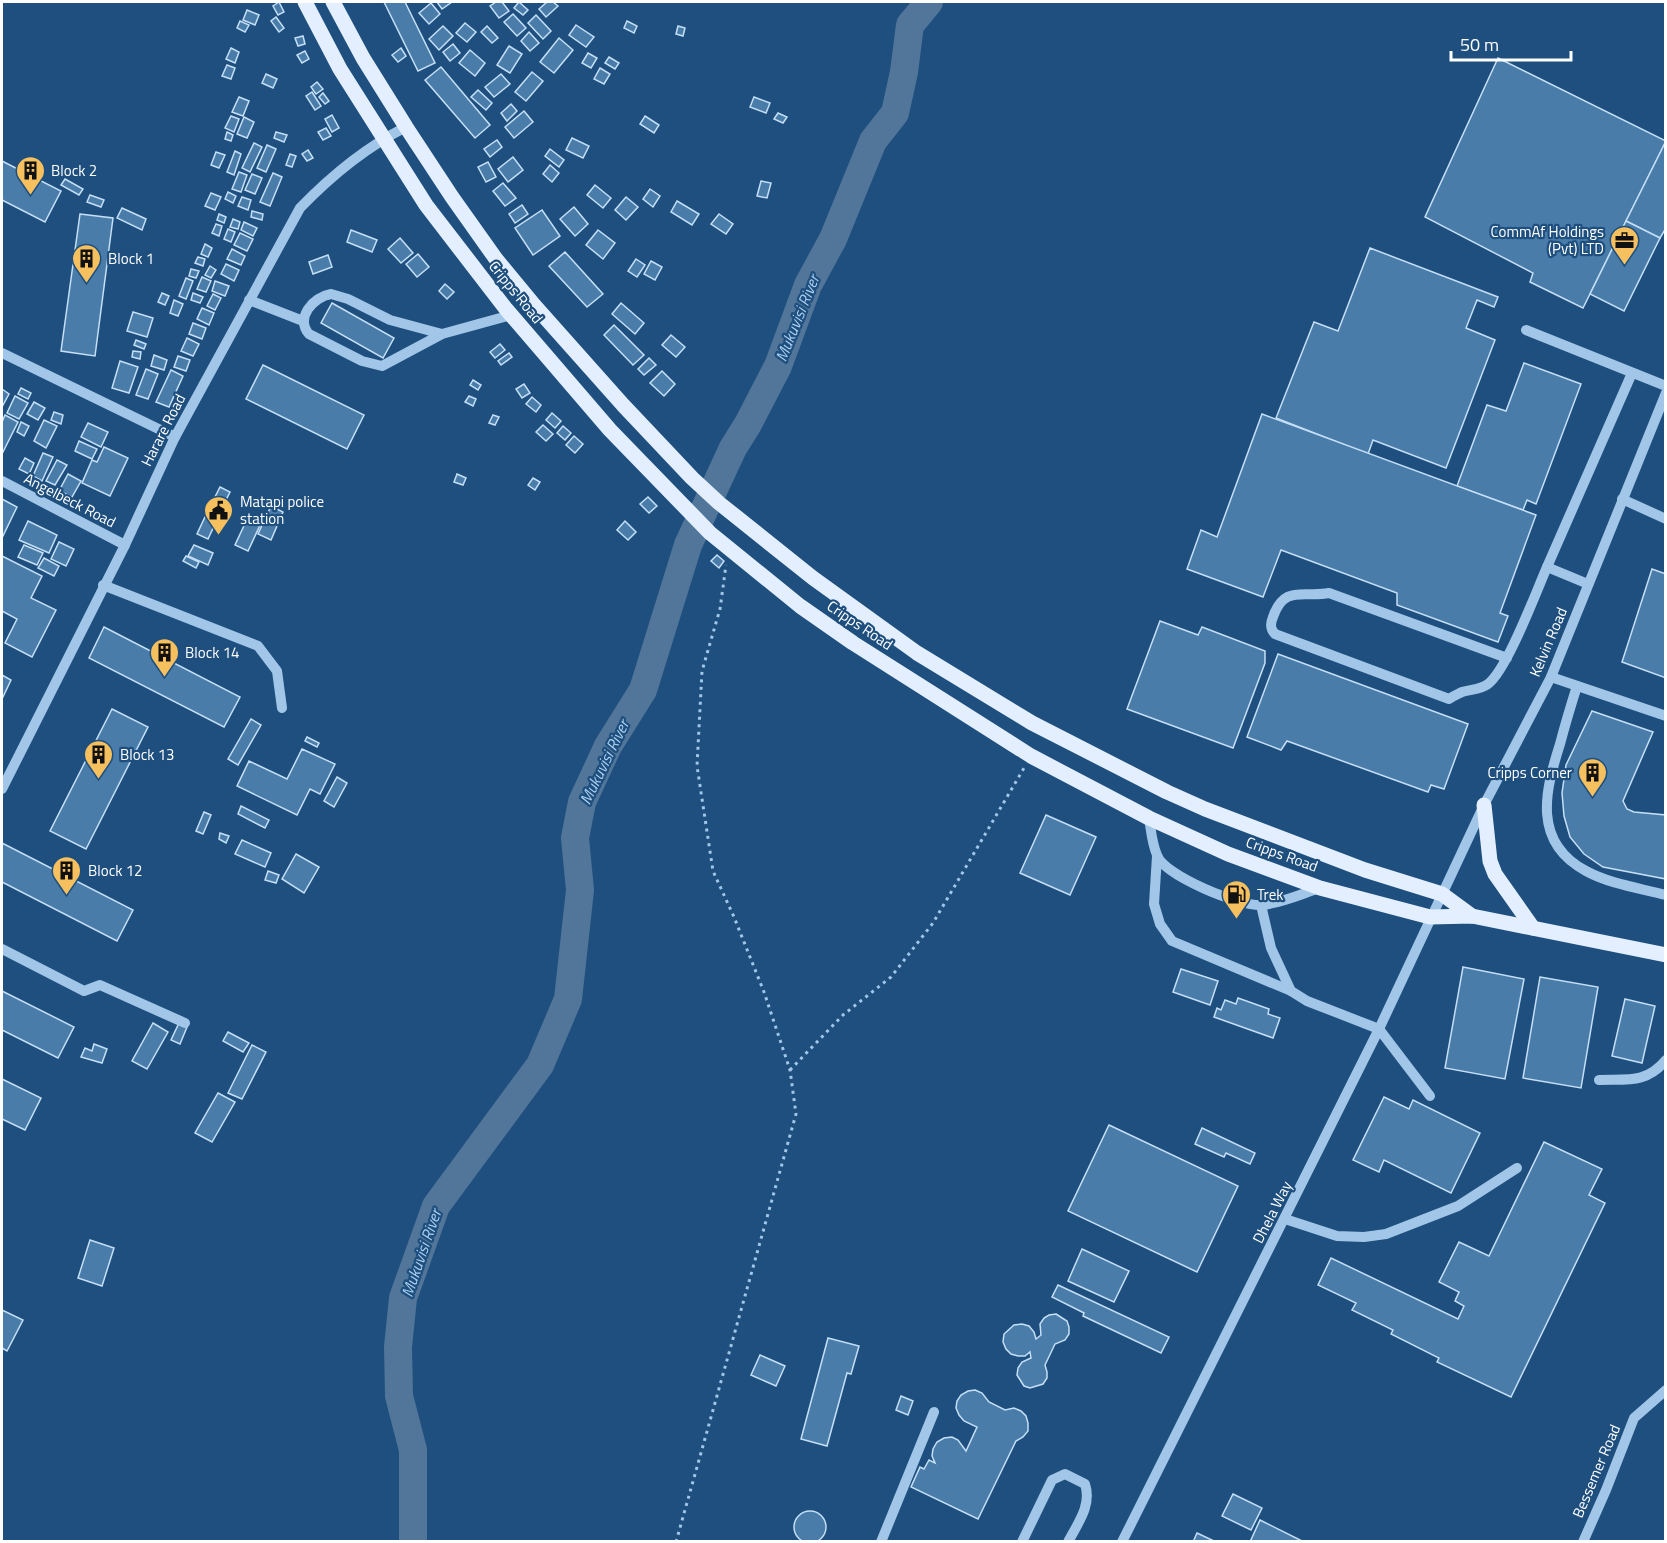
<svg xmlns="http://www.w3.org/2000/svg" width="1667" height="1543" font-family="'Titillium Web',sans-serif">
<rect width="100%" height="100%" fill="#1e4f7e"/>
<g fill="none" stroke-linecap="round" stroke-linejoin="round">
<path stroke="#527699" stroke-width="28" d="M413 1542V1450L399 1396 398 1347 403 1298 436 1206 540 1065 568 999 580 890 575 838 582 802 608 746 643 690 688 545 733 448 748 424 778 366 808 285 833 239 873 141 895 113 904 72 910 25 929 2"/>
</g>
<g fill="#4a7caa" stroke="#c4dff6" stroke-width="1.5">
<path d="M279 2 284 12 278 15 273 6Z"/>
<path d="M384 2H405L435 63 418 71Z"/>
<path d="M437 2H452L442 9Z"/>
<path d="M496 2H502L509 11 499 18 490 6Z"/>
<path d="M519 2 528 10 523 15 514 8Z"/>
<path d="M547 2H553L558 6 546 17 539 9Z"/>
<path d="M431 3 440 14 429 24 419 13Z"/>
<path d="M247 10 259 15 255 25 243 20Z"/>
<path d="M513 14 526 28 517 36 504 22Z"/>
<path d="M536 15 551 31 543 39 528 23Z"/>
<path d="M276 17 284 28 279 32 271 21Z"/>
<path d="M240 21 249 25 245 32 237 28Z"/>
<path d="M627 21 637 26 634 33 624 28Z"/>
<path d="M465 23 476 32 467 42 456 33Z"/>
<path d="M576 25 594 37 586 47 569 35Z"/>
<path d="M443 26 453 36 439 50 429 39Z"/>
<path d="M487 26 498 38 492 43 481 32Z"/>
<path d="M678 26 685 28 683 36 676 34Z"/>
<path d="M529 32 539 43 530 51 521 41Z"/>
<path d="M303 36 305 44 298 46 295 38Z"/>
<path d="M559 38 573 50 554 73 540 62Z"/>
<path d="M453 44 460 53 450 61 443 52Z"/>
<path d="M509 46 522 54 510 73 497 65Z"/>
<path d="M231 48 239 52 235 63 226 59Z"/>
<path d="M401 48 406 56 398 62 392 55Z"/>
<path d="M470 50 485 63 475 76 459 63Z"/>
<path d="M305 51 309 59 302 63 297 55Z"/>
<path d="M588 53 597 58 591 68 582 63Z"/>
<path d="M609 57 619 63 615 69 605 63Z"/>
<path d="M1498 58 1666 141 1583 308 1530 282 1533 273 1425 217Z"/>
<path d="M227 65 235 68 231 79 222 76Z"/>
<path d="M441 67 490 125 475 138 425 80Z"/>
<path d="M600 68 610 74 604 84 594 79Z"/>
<path d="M532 72 543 81 526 101 515 92Z"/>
<path d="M266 74 277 79 273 88 262 83Z"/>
<path d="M501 74 510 84 494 97 485 87Z"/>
<path d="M317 82 323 89 316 94 311 87Z"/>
<path d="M478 90 492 103 486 110 471 97Z"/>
<path d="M312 92 321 106 315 110 306 96Z"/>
<path d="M323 93 329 101 325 104 319 97Z"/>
<path d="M239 97 249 101 243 116 232 112Z"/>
<path d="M754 97 770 103 766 113 750 107Z"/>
<path d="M511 104 517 111 507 121 501 113Z"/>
<path d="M524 111 533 122 514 138 505 127Z"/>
<path d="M778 113 787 117 783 123 774 119Z"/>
<path d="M332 115 339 128 332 132 325 119Z"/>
<path d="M231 116 239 119 234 132 225 128Z"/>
<path d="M645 116 659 125 654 133 640 124Z"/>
<path d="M244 117 254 122 247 138 237 134Z"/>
<path d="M326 128 331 136 323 140 318 132Z"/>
<path d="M227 132 233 135 231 141 225 139Z"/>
<path d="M276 132 287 135 284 142 274 138Z"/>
<path d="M572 138 589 146 583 158 566 150Z"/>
<path d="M497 140 502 147 490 157 484 149Z"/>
<path d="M1666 141V228L1660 238 1626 221Z"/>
<path d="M254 143 262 147 250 172 242 168Z"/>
<path d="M267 145 276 149 266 172 257 168Z"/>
<path d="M550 149 564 160 559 167 545 156Z"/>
<path d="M308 150 313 158 307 161 302 154Z"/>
<path d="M235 151 241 154 234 175 227 172Z"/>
<path d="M216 152 225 155 219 168 211 165Z"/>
<path d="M290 154 296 156 292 167 286 165Z"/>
<path d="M513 157 523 170 508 182 498 169Z"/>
<path d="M2 161 61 191 45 222 2 200Z"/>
<path d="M488 162 496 177 486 182 478 167Z"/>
<path d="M550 165 559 173 552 182 543 174Z"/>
<path d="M239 172 247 175 241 192 232 189Z"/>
<path d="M273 173 282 177 270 206 260 202Z"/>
<path d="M252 174 262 178 255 194 245 190Z"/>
<path d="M65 179 83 189 79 195 61 185Z"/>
<path d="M761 181 771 183 767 198 757 196Z"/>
<path d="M503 183 516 198 505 206 493 191Z"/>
<path d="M595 185 611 198 603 208 587 195Z"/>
<path d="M650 189 660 196 653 207 643 199Z"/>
<path d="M228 192 236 196 233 203 225 199Z"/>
<path d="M211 193 221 197 215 210 205 206Z"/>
<path d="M90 195 104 200 101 207 87 202Z"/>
<path d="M242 197 251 200 248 210 238 206Z"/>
<path d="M626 197 638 207 626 220 615 210Z"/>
<path d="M677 201 699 214 692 225 671 212Z"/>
<path d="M522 205 528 214 515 223 509 214Z"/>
<path d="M574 207 588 224 575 236 560 219Z"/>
<path d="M122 208 146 219 142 230 117 218Z"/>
<path d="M542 210 560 236 533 255 515 228Z"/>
<path d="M252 211 263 214 262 220 251 217Z"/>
<path d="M80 214 113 218 95 356 61 351Z"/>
<path d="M219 214 226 217 224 223 217 220Z"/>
<path d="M719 214 733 224 726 234 711 224Z"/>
<path d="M233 219 240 222 238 229 230 227Z"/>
<path d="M1626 221 1660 238 1624 311 1590 294Z"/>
<path d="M244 222 257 228 253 236 241 230Z"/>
<path d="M216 224 222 226 219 236 212 233Z"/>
<path d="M228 229 235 232 231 242 224 239Z"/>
<path d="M351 230 377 240 372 252 347 242Z"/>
<path d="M598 230 615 243 603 259 586 245Z"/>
<path d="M240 233 253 239 247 251 234 245Z"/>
<path d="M400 238 413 253 401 263 388 249Z"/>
<path d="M205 244 212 248 208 257 201 254Z"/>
<path d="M1370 248 1498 297 1494 307 1477 300 1466 328 1495 340 1446 468 1373 440 1368 454 1276 418 1314 322 1338 331Z"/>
<path d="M232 249 245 256 241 265 227 259Z"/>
<path d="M565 252 603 294 587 307 549 266Z"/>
<path d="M418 254 429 267 417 277 406 264Z"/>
<path d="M328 255 332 267 313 274 309 262Z"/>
<path d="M198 257 205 259 203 266 195 263Z"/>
<path d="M636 259 645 265 637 277 628 271Z"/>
<path d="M651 261 662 267 655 280 644 274Z"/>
<path d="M226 264 239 270 234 281 221 274Z"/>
<path d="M210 266 216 270 211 278 205 275Z"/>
<path d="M191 269 199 271 196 278 189 276Z"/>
<path d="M202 277 211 281 206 292 197 289Z"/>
<path d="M186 278 193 281 186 299 179 296Z"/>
<path d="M215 281 229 286 225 296 212 291Z"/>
<path d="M445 284 454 292 447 299 439 291Z"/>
<path d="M162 293 169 296 165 305 158 302Z"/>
<path d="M193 293 203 297 200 303 191 300Z"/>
<path d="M213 294 221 298 215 310 207 306Z"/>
<path d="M174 300 183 304 178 316 170 313Z"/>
<path d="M332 303 394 338 383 358 321 323Z"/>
<path d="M621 303 644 323 635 334 612 314Z"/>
<path d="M202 308 214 313 209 325 197 319Z"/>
<path d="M133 312 153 318 147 337 127 331Z"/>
<path d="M193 323 206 328 202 339 189 334Z"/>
<path d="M614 325 644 355 633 365 604 335Z"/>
<path d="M671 335 685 347 676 357 662 345Z"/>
<path d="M187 338 199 344 193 356 181 351Z"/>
<path d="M136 340 146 344 144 349 134 345Z"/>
<path d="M500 344 505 350 495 358 490 352Z"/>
<path d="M133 351 141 352 140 359 132 357Z"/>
<path d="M509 353 512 357 501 365 498 361Z"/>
<path d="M154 355 167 360 164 370 151 366Z"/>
<path d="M178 356 190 360 186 371 174 367Z"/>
<path d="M649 358 656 365 644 375 638 369Z"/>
<path d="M120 361 138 367 129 393 112 388Z"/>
<path d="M1524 363 1581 384 1536 504 1527 500 1523 510 1457 486 1487 405 1506 411Z"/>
<path d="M263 365 364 415 347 449 246 399Z"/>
<path d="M146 369 158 374 148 399 136 395Z"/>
<path d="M171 370 183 376 169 407 156 402Z"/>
<path d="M662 371 675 384 664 396 650 383Z"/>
<path d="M473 380 481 385 478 390 470 385Z"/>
<path d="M524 384 530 393 522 398 516 389Z"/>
<path d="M21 388 31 393 28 399 18 394Z"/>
<path d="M2 389 9 394 2 407Z"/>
<path d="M15 396 28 403 19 419 7 413Z"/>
<path d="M469 396 476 399 473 406 465 402Z"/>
<path d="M532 397 541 405 536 412 526 404Z"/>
<path d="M34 402 45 408 38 420 27 414Z"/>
<path d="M54 412 63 415 61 424 51 420Z"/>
<path d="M552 413 561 421 555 428 546 420Z"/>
<path d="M1262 414 1536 515 1500 613 1508 616 1498 642 1397 605V593L1281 550 1263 597 1187 569 1201 530 1217 537Z"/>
<path d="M5 415 18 422 2 454V422Z"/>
<path d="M493 415 499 417 495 425 489 423Z"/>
<path d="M44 420 57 426 46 448 34 441Z"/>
<path d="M21 422 29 426 24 436 17 432Z"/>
<path d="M88 423 108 432 101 447 81 437Z"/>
<path d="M543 425 553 434 546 441 536 432Z"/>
<path d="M563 426 571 433 565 440 557 433Z"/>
<path d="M574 436 583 444 575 453 566 445Z"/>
<path d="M79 441 97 449 92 459 75 451Z"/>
<path d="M104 447 128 458 110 496 82 483 92 460 97 462Z"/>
<path d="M43 453 53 457 42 481 33 476Z"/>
<path d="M25 458 34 463 29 474 19 469Z"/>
<path d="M57 460 67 465 55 485 46 481Z"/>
<path d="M68 474 81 481 72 497 59 491Z"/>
<path d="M457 474 466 478 463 485 454 482Z"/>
<path d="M533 478 540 482 535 490 528 485Z"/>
<path d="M220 487 230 492 225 502 215 497Z"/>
<path d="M648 497 657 506 649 513 640 504Z"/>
<path d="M2 499 17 507 2 538Z"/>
<path d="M212 502 223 507 208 539 197 534Z"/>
<path d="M271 506 283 512 271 540 258 534Z"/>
<path d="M249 515 262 521 248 551 235 545Z"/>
<path d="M28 521 57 535 49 553 19 540Z"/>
<path d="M625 521 636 532 628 540 617 530Z"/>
<path d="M59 542 74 549 66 566 51 559Z"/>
<path d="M24 545 43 553 37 565 18 557Z"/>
<path d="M194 545 213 553 208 565 188 556Z"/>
<path d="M717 555 724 561 719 568 711 561Z"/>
<path d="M2 556 42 576 31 598 56 610 32 657 5 643 17 619 2 611Z"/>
<path d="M186 556 199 562 196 568 183 561Z"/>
<path d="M44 558 59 566 54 576 38 568Z"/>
<path d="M1652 569 1666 574V678L1622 662Z"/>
<path d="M1160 621 1198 635 1202 627 1265 651V663L1233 748 1127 709Z"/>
<path d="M104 627 240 697 224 727 89 658Z"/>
<path d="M1278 654 1468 724 1444 789 1431 785 1428 792 1287 741 1281 750 1247 737Z"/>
<path d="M2 675 11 680 2 699Z"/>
<path d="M112 709 148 727 86 849 50 831Z"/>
<path d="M1592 711 1653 732 1623 801 1627 809 1634 812 1666 815V879L1603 867 1584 854 1570 837 1564 816 1562 793 1566 765Z"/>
<path d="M251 719 261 725 238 765 228 759Z"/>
<path d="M307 737 319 743 317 747 305 741Z"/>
<path d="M302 749 335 764 320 794 310 789 297 815 237 786 249 761 287 779Z"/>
<path d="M337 777 347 783 334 807 324 801Z"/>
<path d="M241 806 269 820 265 828 238 814Z"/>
<path d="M204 812 211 815 203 834 196 831Z"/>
<path d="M1046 815 1096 837 1070 895 1020 873Z"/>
<path d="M220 833 229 836 226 843 219 839Z"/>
<path d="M242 840 271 853 265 867 235 854Z"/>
<path d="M2 843 133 910 117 941 2 882Z"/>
<path d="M296 854 319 867 304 893 282 879Z"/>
<path d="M268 871 279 875 276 883 265 880Z"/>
<path d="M1463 967 1524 979 1505 1079 1445 1068Z"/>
<path d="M1181 969 1218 981 1210 1005 1173 992Z"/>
<path d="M1540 977 1598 987 1581 1088 1523 1078Z"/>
<path d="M2 991 74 1027 58 1058 2 1030Z"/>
<path d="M1238 998 1269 1009 1268 1014 1280 1018 1273 1038 1214 1017 1217 1008 1221 1010 1225 1000 1236 1004Z"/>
<path d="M1625 999 1655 1006 1642 1063 1612 1056Z"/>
<path d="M153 1023 168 1032 147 1069 132 1061Z"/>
<path d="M179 1023 187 1027 180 1044 171 1040Z"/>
<path d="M228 1032 249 1043 243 1052 223 1041Z"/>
<path d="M94 1044 107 1049 102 1063 81 1057 85 1048 92 1051Z"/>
<path d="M252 1045 266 1052 242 1099 228 1093Z"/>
<path d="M2 1079 41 1098 25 1130 2 1119Z"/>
<path d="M218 1093 235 1102 212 1142 195 1133Z"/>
<path d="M1384 1097 1409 1109 1413 1100 1480 1133 1451 1193 1384 1160 1379 1172 1353 1160Z"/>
<path d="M1109 1125 1238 1186 1197 1272 1068 1211Z"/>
<path d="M1202 1128 1255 1153 1250 1164 1226 1153 1224 1157 1195 1144Z"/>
<path d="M1544 1142 1602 1169 1589 1195 1605 1203 1511 1397 1437 1362 1439 1358 1391 1334 1393 1330 1352 1310 1356 1303 1318 1285 1331 1258 1458 1319 1464 1306 1455 1301 1459 1292 1439 1282 1459 1242 1489 1256Z"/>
<path d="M90 1240 114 1248 102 1286 78 1278Z"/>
<path d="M1082 1249 1129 1271 1114 1302 1068 1281Z"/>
<path d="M1058 1285 1169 1337 1161 1353 1083 1316 1084 1313 1052 1297Z"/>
<path d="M2 1310 23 1320 7 1351 2 1348Z"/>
<path d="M1056 1314 1067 1321 1069 1327V1334L1065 1340 1055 1344 1045 1365 1047 1372V1378L1043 1384 1030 1388 1024 1386 1017 1375 1018 1368 1022 1362 1031 1358 1030 1352 1025 1356H1018L1011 1354 1006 1349 1003 1342 1004 1334 1014 1325 1022 1324 1029 1326 1034 1332 1036 1339 1041 1335 1040 1324 1044 1318 1049 1315Z"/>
<path d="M828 1338 859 1346 851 1374 847 1373 827 1446 801 1439Z"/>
<path d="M760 1355 785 1366 776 1386 751 1375Z"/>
<path d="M975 1390 982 1393 989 1402 1005 1410 1014 1408 1021 1411 1026 1416 1028 1423V1431L1023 1437 1016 1441 978 1519 911 1487 920 1467 924 1469 929 1460 935 1463 932 1456 933 1449 937 1442 944 1438 952 1437 958 1440 966 1451 977 1427 964 1421 959 1415 956 1408 957 1401 961 1395 968 1391Z"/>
<path d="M901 1396 913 1401 908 1415 896 1410Z"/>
<path d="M1233 1494 1262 1508 1251 1530 1222 1516Z"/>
<circle cx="810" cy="1527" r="16"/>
<path d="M1260 1520 1304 1542H1250Z"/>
<path d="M1197 1533 1214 1541V1542H1193Z"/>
</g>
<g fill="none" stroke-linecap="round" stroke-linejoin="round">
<g stroke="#a1c6e8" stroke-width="3" stroke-dasharray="3 4.5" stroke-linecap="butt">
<path d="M790 1070 843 1015 891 977 933 923 1024 768"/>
<path d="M676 1542 796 1114 790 1070 764 992 734 917 713 871 697 766 702 671 720 609 726 565"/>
</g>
<g stroke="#a1c6e8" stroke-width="10">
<path d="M249 300 303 321"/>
<path d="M1526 330 1666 386"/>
<path d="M442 334 390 320 348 299 331 294C313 297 295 318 309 334L362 361 382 366 442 334 511 315"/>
<path d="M2 353 175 437"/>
<path d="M2 481 125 545"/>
<path d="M1622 499 1666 519"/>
<path d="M1547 567 1632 373"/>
<path d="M103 585 258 646 277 671 282 708"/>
<path d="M1507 658 1329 593C1304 598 1284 584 1273 617 1270 624 1270 629 1275 634L1449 699C1453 696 1458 694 1462 692 1471 689 1480 690 1488 684 1507 670 1536 592 1547 567L1588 584"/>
<path d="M1551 677 1666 716"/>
<path d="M1577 686C1571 705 1565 725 1560 744 1545 791 1532 842 1586 871 1610 884 1639 888 1666 895"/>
<path d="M2 789 125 545 175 437 300 208C331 176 366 147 406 127"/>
<path d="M1149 818C1151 830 1152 844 1157 855 1164 876 1241 907 1262 905 1282 903 1301 894 1320 888"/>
<path d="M1157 856 1154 904 1160 924 1172 941 1291 991"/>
<path d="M1261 905 1271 948 1291 991 1307 1001 1379 1029 1430 1096"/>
<path d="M2 949 84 991 100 985 185 1023"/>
<path d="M1599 1080C1627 1079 1646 1084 1666 1060"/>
<path d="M1285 1219 1337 1236 1364 1237 1386 1234 1458 1206 1517 1168"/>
<path d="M881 1542 934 1412"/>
<path d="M1022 1542 1052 1480 1065 1474 1085 1484C1092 1505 1078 1523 1068 1542"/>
<path d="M1122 1542 1379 1029 1484 805 1551 677 1666 393"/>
<path d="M1583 1542 1606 1490 1634 1418 1666 1390"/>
</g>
<g stroke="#e3effe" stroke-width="15">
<path d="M305 2 340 69 426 205 506 309 610 430 710 533 800 606 853 643 1031 756 1149 818 1228 854 1320 888 1430 917 1472 916 1666 955"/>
<path d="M333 2 363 58 406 127 452 197 496 259 534 305 623 405 692 478 719 503 813 578 917 653 1032 723 1167 792 1205 809 1365 870 1442 894 1472 916"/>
<path d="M1484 805 1490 861 1495 874 1533 928"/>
</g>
</g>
<defs>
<symbol id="building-pin" viewBox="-11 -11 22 30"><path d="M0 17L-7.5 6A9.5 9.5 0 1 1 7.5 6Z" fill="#f7c05f" stroke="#1e4f7e"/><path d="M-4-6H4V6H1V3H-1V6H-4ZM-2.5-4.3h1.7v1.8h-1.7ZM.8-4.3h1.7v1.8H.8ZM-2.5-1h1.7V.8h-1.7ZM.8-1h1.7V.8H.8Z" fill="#111"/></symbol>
<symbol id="office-pin" viewBox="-11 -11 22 30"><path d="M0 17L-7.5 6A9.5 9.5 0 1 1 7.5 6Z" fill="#f7c05f" stroke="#1e4f7e"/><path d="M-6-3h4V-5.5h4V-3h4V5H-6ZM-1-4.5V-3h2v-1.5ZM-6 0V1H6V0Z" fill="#111"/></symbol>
<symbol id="civic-pin" viewBox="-11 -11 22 30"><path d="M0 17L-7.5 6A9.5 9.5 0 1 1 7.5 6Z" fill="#f7c05f" stroke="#1e4f7e"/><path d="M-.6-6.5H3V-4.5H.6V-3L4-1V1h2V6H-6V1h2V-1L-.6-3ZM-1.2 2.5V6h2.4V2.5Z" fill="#111"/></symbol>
<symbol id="fuel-pin" viewBox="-11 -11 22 30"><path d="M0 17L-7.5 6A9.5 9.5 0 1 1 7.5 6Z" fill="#f7c05f" stroke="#1e4f7e"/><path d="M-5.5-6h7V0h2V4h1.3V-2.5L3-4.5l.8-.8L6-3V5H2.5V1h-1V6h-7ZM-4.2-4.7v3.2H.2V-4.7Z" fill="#111"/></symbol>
</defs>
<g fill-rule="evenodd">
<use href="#building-pin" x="14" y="154" width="33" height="45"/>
<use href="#office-pin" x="1608" y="224" width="33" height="45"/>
<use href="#building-pin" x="70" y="242" width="33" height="45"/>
<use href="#civic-pin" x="202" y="494" width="33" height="45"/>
<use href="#building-pin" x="148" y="636" width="33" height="45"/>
<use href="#building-pin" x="82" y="738" width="33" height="45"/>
<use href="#building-pin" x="1576" y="756" width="33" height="45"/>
<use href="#building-pin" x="50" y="854" width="33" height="45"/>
<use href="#fuel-pin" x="1220" y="878" width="33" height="45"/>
</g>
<g text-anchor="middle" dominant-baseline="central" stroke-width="4.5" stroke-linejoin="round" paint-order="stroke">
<g font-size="15" fill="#fff" stroke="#1e4f7e" text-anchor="start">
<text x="51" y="170">Block 2</text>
<text x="1604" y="231" text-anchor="end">CommAf Holdings<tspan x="1604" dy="17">(Pvt) LTD</tspan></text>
<text x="108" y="258">Block 1</text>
<text x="240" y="501">Matapi police<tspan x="240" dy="17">station</tspan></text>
<text x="185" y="652">Block 14</text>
<text x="120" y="754">Block 13</text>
<text x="1572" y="772" text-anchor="end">Cripps Corner</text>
<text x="88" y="870">Block 12</text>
<text x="1257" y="894">Trek</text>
</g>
<g font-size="15" fill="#fff" stroke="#1e4f7e">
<text transform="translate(516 292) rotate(51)">Cripps Road</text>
<text transform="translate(163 430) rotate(-63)">Harare Road</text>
<text transform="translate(70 500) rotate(27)">Angelbeck Road</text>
<text transform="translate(860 625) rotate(34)">Cripps Road</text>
<text transform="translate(1548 642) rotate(-67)">Kelvin Road</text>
<text transform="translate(1282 854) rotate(20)">Cripps Road</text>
<text transform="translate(1272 1212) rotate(-63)">Dhela Way</text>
<text transform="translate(1596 1471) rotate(-67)">Bessemer Road</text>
</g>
<g font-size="16" font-style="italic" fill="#acd0f0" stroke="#1e4f7e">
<text transform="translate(797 318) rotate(-68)">Mukuvisi River</text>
<text transform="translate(604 762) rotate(-64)">Mukuvisi River</text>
<text transform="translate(421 1253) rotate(-71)">Mukuvisi River</text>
</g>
</g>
<rect width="1667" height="1543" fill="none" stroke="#ffffff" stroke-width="6"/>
<path d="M1451 51v9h120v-9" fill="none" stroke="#ffffff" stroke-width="3"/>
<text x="1460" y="51" font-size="18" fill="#ffffff" stroke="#1e4f7e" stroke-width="4.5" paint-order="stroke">50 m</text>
</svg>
